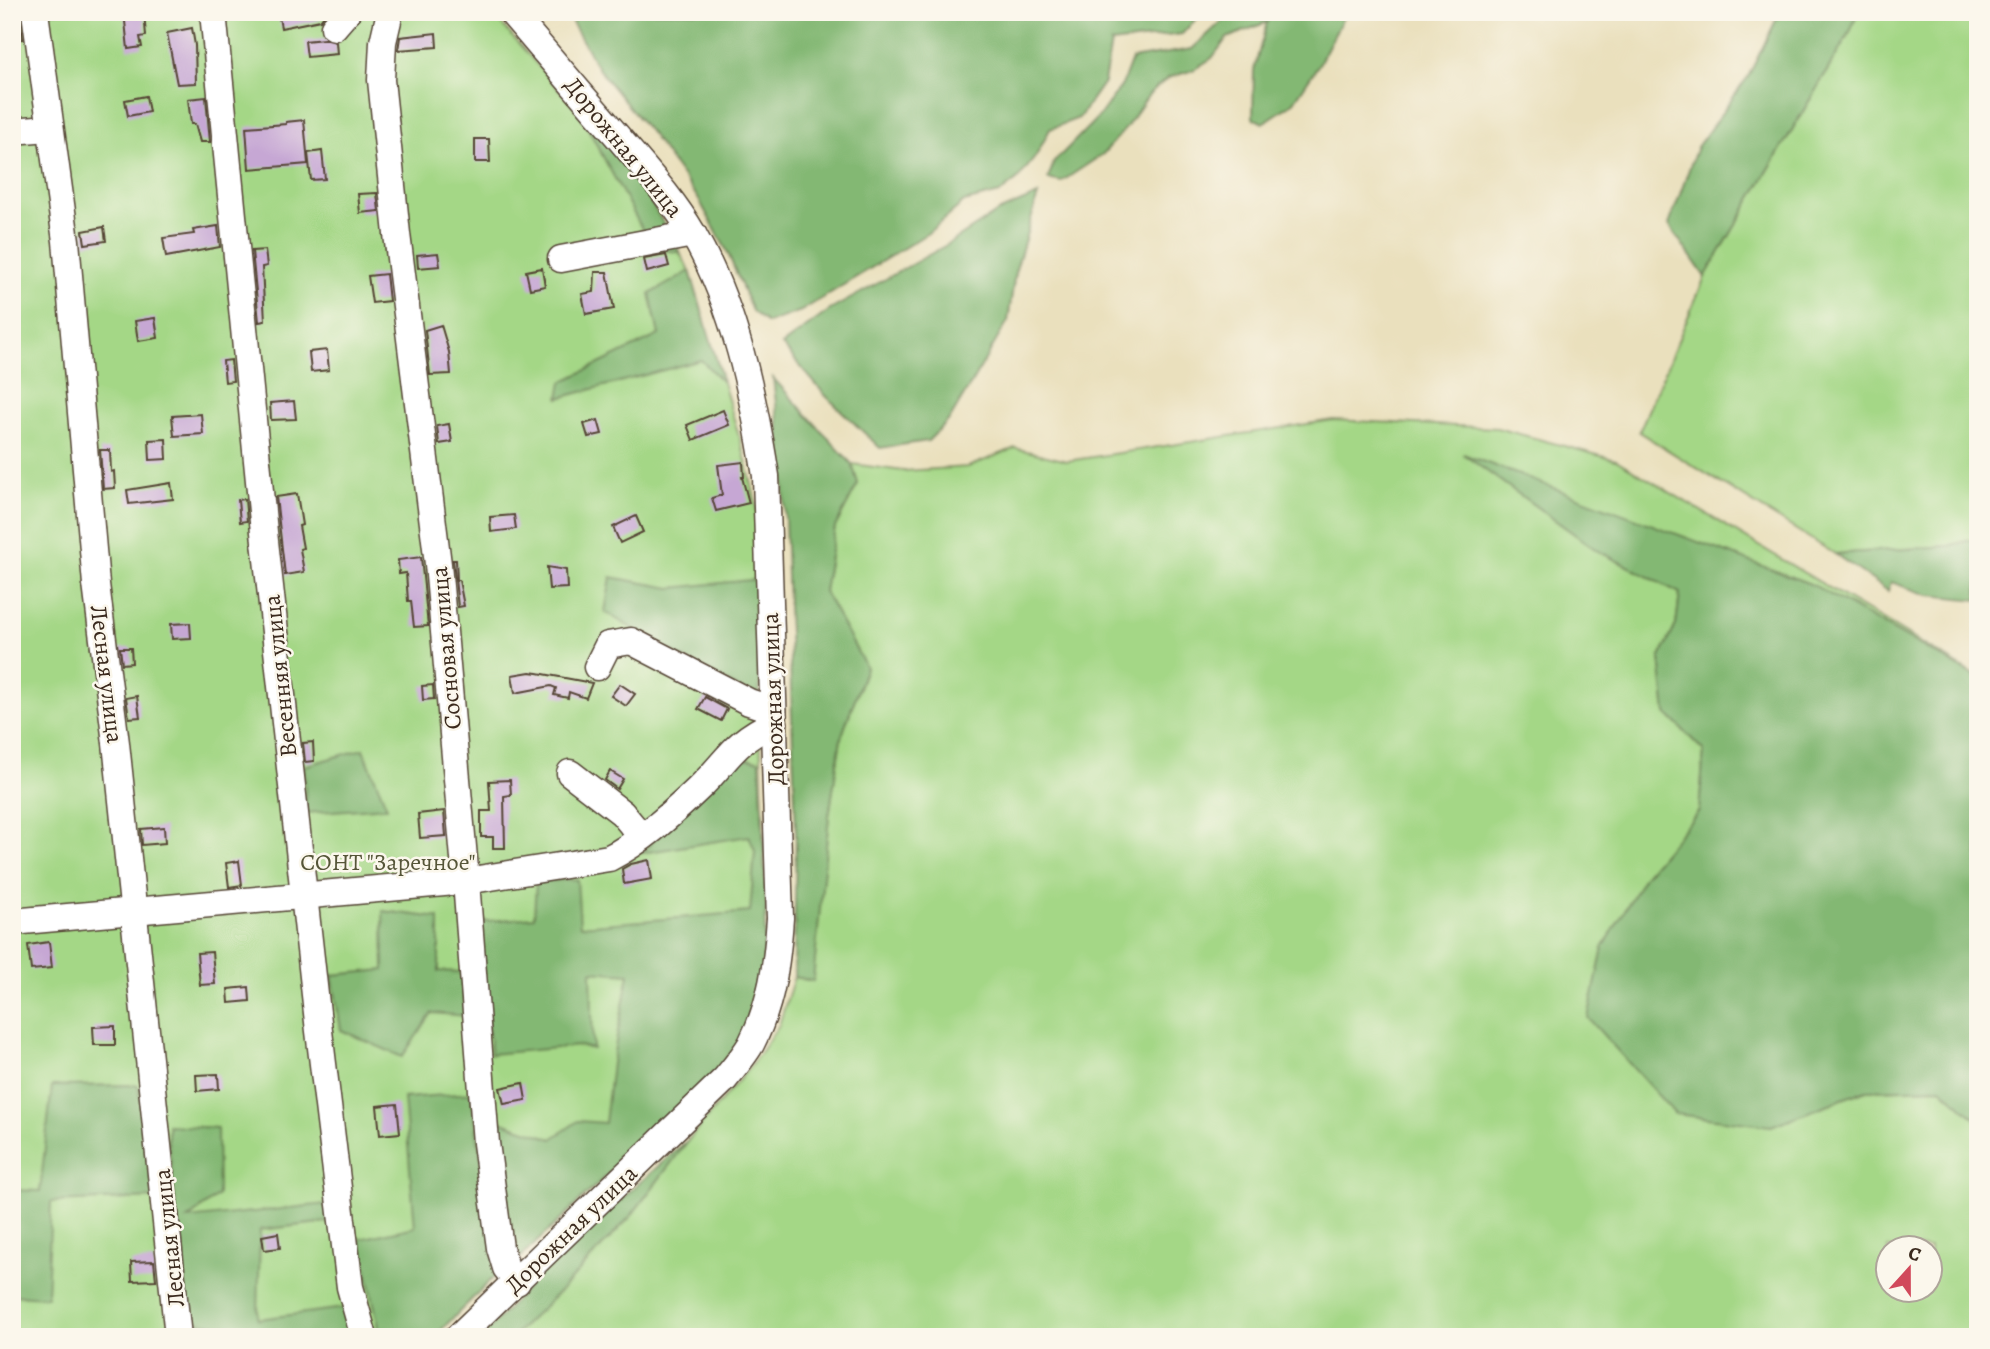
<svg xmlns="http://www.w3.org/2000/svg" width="1990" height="1349" font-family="Alegreya,serif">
<rect width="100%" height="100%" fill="#fbf7ec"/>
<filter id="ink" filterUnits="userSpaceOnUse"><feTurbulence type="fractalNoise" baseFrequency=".0143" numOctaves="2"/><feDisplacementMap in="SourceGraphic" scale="14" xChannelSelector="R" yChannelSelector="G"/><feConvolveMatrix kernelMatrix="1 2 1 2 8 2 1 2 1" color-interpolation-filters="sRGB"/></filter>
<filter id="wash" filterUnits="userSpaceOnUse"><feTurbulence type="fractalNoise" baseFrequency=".00686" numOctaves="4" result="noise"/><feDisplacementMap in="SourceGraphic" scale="28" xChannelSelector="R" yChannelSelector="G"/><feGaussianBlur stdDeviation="1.57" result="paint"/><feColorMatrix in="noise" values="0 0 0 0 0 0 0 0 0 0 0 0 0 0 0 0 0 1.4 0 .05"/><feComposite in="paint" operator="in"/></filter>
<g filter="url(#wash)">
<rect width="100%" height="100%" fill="#eae0bd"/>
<g fill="#a4d786" stroke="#708052" stroke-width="2" fill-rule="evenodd">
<path d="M12 12H491L637 178 690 271 744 453 756 503 763 625 759 699 766 906 762 983 685 1101 521 1257 499 1272 434 1337H12Z"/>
<path d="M1858 12H1978V538L1948 546 1835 554 1639 432 1705 277 1850 32Z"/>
<path d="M1333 420 1497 428 1616 460 1978 677 1813 585 1466 456 1598 551 1680 593 1676 625 1660 658 1666 713 1704 751 1699 811 1645 875 1771 1126 1866 1090 1941 1088 1978 1121V1337H512L558 1293 630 1217 690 1138 750 1067 779 1025 794 977 812 981 829 816 841 738 866 668 824 591 835 527 858 484 852 464 903 471 968 467 1015 448 1067 461ZM1888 1248H1930V1290H1888Z"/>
</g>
<g fill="#83b873" stroke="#5f7148" stroke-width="2">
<path d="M566 12H1203L1182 34 1111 43 1104 82 1079 118 1050 129 1036 156 1018 179 1000 193 964 202 928 233 801 311 767 323 752 311 727 251 698 198 652 135 599 70Z"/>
<path d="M1232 12H1244L1254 16 1273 12H1346L1319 64 1293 103 1263 123 1253 118 1254 70 1267 22 1227 38 1212 58 1193 70 1168 78 1150 93 1126 128 1103 154 1061 182 1048 179 1054 162 1099 116 1122 85 1132 59 1192 49Z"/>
<path d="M1780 12H1858L1850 32 1705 277 1669 225 1697 147 1748 77Z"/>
<path d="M579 112 637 178 680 252 653 249Z"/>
<path d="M1038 195 1015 273 1008 321 950 419 928 441 880 448 826 396 782 345 830 310 950 243 998 212Z"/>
<path d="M690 271 723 382 701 360 559 398 562 382 659 335 650 294Z"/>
<path d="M773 378 852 464 858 484 835 527 824 591 866 667 841 738 829 816 813 981 794 977 796 830 783 464Z"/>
<path d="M1463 454 1813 585 1978 678V1121L1941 1088 1866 1090 1771 1126 1675 1114 1588 1018 1603 948 1645 875 1699 811 1704 751 1666 713 1660 658 1676 625 1680 593 1598 551Z"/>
<path d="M1978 538V600L1928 595 1891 582 1888 591 1835 554 1948 546Z"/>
<path d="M611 577 671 588 760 579 763 625 759 699 670 651 605 612Z"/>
<path d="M363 749 387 807 306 813 304 766Z"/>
<path d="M733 756 760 761 766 906 762 983 738 1045 712 1075 521 1257 506 1249 497 1120 552 1139 578 1121 605 1123 612 1063 629 974 591 971 593 1049 579 1046 491 1054 477 922 534 917 536 882 577 879 580 926 750 912 755 851 749 836 642 853Z"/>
<path d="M383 911 439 918V971L461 972 466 1016 432 1013 402 1057 341 1030 332 975 384 970Z"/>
<path d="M138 1085 157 1198 51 1202 47 1297 12 1295V1190L40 1191 52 1086Z"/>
<path d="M471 1093 499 1272 434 1337H381L360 1239 415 1227 404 1098Z"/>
<path d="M168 1125 217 1128 218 1195 188 1219 326 1204 328 1222 260 1230 258 1319 344 1308 353 1337H257L256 1330 190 1321 168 1141Z"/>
<path d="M690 1138 630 1217 558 1293 512 1337H482L550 1262Z"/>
</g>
<g id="blocks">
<g fill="#c6a7d4">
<path d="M124 12H144L146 36 140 37 142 47 128 49Z"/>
<path d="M278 12H324V15L320 20 281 28Z"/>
<path d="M20 19 23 39 12 40V20Z"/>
<path d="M192 28 195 45 196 83 177 84 167 33Z"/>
<path d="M436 33 437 47 398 50 400 37Z"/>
<path d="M324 39 336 42 337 54 307 57 305 41Z"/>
<path d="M146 96 149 112 128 116 125 100Z"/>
<path d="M206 97 210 142H200L195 124H191L188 99Z"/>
<path d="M304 120 308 164 249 169 246 127 286 124V122Z"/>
<path d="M475 139H489L490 162H475Z"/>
<path d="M322 151 325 179 311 180 308 153Z"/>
<path d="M377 193 379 211 360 213 358 194Z"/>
<path d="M218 226 220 247 166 257 163 238 194 234 193 230Z"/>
<path d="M104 227 106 241 85 244 83 231Z"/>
<path d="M265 250 267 266 262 267 265 321 259 322 252 251Z"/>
<path d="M438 253 440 266 418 268 417 255Z"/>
<path d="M666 255 669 266 647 272 644 259Z"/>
<path d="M542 268 545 286 530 289 526 271Z"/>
<path d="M595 272H607L614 309 586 314 582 294 594 292Z"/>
<path d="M386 274 389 301 372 303 368 276Z"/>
<path d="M155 318 158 338 138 341 135 321Z"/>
<path d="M441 325 449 352 451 374 430 375 425 330Z"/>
<path d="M327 350 329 370 311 372 309 352Z"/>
<path d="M231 360 233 381 225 382 223 361Z"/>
<path d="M294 401 296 419 271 420 270 403Z"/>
<path d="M723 410 729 425 693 440 687 425Z"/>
<path d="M201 414 203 434 174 436 172 416Z"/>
<path d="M598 420 602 434 588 437 584 424Z"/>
<path d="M449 424 452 442 439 444 437 426Z"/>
<path d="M166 439 167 459 150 460 149 440Z"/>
<path d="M100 450H110L111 472 114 471 115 488 103 489Z"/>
<path d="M743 462 744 477H742L749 503 716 511 712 498 722 495 718 465Z"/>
<path d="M171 483 173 499 129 504 127 490Z"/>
<path d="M297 494 302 525 299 526 303 548 300 549 304 572 285 575 276 497Z"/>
<path d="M245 499 247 521 240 522 238 500Z"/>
<path d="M514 515 516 529 491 532 490 517Z"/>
<path d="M636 516 643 532 620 543 613 527Z"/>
<path d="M421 557 428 626 414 627 411 601H408L406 573 399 574 398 560Z"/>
<path d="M453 560H456L457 580H459L464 606 458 607Z"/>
<path d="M547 567 566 570 567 588 549 589Z"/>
<path d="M190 623 191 638 172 639 171 624Z"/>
<path d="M120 648H131L132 663 122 664Z"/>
<path d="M530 672 538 673 592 683 586 698 569 692 568 698 554 695 556 688 551 686 515 693 512 675Z"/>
<path d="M620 684 635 694 626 706 611 696Z"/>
<path d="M433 685 434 699 423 700 422 686Z"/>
<path d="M137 696 140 717 129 718 126 698Z"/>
<path d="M705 697 727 709 721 721 698 709Z"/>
<path d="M313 742 314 761 305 762 303 743Z"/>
<path d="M610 771 623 779 617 789 605 780Z"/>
<path d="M510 780 511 795 504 796 505 848H493V837H481V811H491L489 781Z"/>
<path d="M444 811 446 836 420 838 418 814Z"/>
<path d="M164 827 165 843 142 845 141 829Z"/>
<path d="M649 860 652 879 624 884 622 869 631 864Z"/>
<path d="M239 861 242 885 229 887 226 863Z"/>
<path d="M49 942 52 968 31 970 28 945Z"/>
<path d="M212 952 215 984 200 985 197 953Z"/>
<path d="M249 987 250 1001 229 1003 228 989Z"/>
<path d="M115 1026V1045H94L93 1027Z"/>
<path d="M218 1074 219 1089 197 1091 196 1075Z"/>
<path d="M523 1083 526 1100 504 1104 500 1088Z"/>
<path d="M397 1104 400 1133 380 1135 377 1106Z"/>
<path d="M278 1233 280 1248 264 1250 262 1236Z"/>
<path d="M154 1261 156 1280 132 1281 131 1262Z"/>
</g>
</g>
</g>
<g filter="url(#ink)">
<use href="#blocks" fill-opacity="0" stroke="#554536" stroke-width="2"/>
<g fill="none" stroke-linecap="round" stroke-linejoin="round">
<defs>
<g id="minor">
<path d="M35 12 66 241 96 584 116 743 178 1337"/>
<path d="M213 12 264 532 319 1031 350 1287 364 1337"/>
<path d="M390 12 383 42 381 80 397 234 438 564 466 881 486 1143 500 1248 506 1268 517 1282"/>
<path d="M334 27 347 12"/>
<path d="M12 131 49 128"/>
<path d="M561 259 693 234"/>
<path d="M597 667 608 645 631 641 749 702 773 710"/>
<path d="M570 773 622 813 642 837"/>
<path d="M12 922 466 881 609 858C641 842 672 814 698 789 728 761 732 742 774 723"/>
<path d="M458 1337 725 1079C734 1068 744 1056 751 1044 772 1003 777 963 780 918L766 476C753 394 735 306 693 234 672 198 644 168 618 137 582 96 547 54 511 12"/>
</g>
</defs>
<use href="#minor" stroke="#554536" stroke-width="29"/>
<use href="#minor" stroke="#fff" stroke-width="26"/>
</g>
</g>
<g text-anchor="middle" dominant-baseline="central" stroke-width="5" stroke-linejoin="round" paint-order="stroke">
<g font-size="24" fill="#3b2a1e" stroke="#fbf7ec">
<text transform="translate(624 147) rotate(51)">Дорожная улица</text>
<text transform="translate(446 648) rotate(-95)">Сосновая улица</text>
<text transform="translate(107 674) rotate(83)">Лесная улица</text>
<text transform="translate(280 676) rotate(-96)">Весенняя улица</text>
<text transform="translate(773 699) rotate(-92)">Дорожная улица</text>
<text transform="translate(571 1229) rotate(-44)">Дорожная улица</text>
<text transform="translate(169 1238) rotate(-96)">Лесная улица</text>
</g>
<g font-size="24" fill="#555538" stroke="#fbf7ec">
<text x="388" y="862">СОНТ "Заречное"</text>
</g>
</g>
<rect width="1990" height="1349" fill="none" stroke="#fbf7ec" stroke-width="42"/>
<g transform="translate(1909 1269) rotate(21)"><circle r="33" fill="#fbf7ec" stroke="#aea59a" stroke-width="2"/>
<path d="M0-5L12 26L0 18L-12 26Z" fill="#d1495b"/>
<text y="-10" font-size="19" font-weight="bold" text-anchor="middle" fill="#3b2a1e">С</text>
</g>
</svg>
